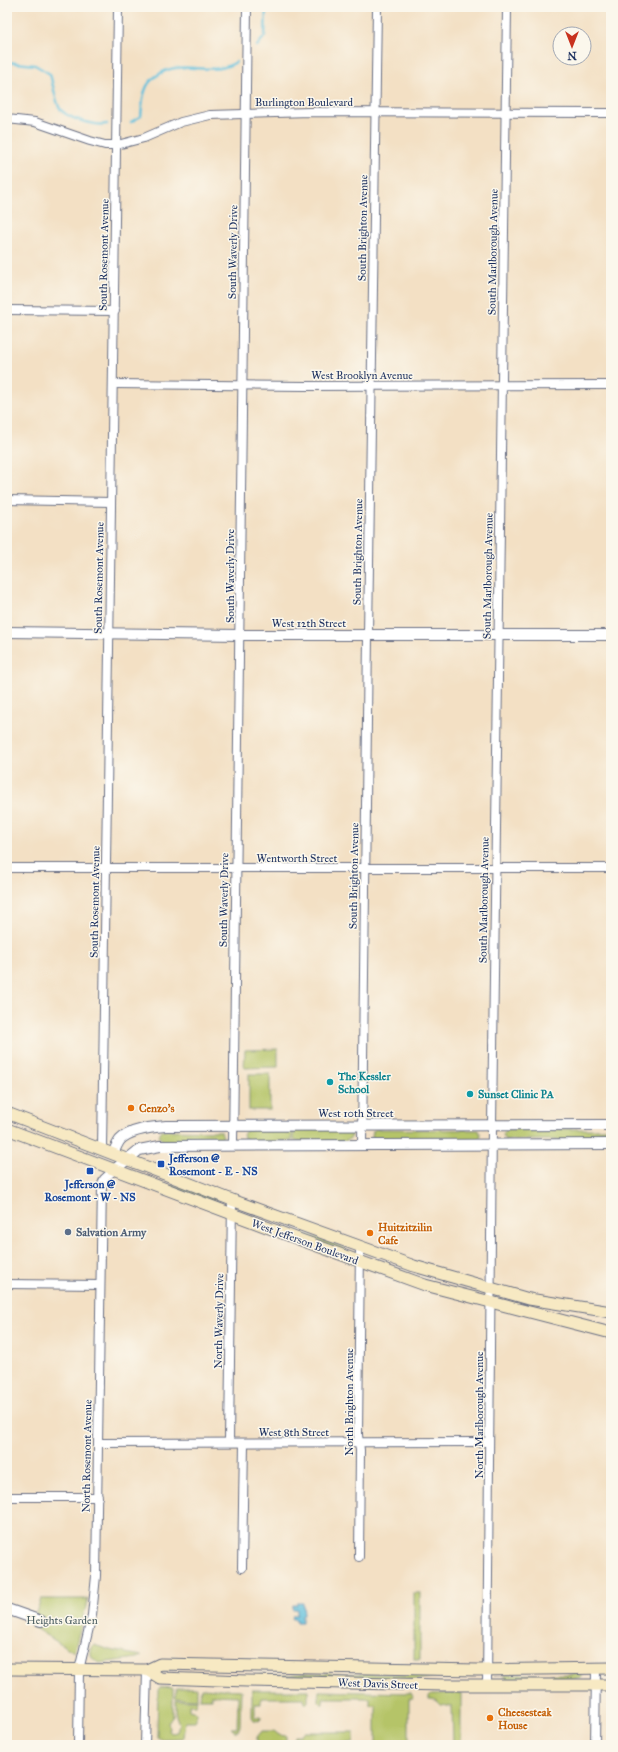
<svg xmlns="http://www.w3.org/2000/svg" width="618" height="1752" font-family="'IM FELL Great Primer',serif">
<rect width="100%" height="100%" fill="#fbf7ec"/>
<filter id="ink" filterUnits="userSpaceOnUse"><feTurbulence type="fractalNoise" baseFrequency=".025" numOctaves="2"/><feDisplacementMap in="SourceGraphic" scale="8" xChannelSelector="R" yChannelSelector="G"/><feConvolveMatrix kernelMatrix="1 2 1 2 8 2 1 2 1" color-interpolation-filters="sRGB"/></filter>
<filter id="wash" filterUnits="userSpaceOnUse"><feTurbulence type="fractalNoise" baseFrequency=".012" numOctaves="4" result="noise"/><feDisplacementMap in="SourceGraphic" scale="16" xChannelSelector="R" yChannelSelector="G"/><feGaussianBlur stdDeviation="0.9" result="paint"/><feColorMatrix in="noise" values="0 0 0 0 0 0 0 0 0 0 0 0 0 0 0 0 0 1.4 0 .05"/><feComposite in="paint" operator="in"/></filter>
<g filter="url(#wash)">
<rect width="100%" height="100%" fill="#f3e0c4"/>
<g fill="#b5c467" stroke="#687a62">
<path d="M278 1049V1067L244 1068 245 1050Z"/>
<rect x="249" y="1074" width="21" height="36"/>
<path d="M292 1129V1141H249L245 1140 243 1135 246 1130Z"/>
<path d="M294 1129 349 1130 352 1135 351 1138 346 1141H294Z"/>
<path d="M376 1129 479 1130 481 1136 478 1140 378 1141 372 1137 373 1131Z"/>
<path d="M507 1129H608L611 1132V1138L609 1140H505L503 1134Z"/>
<path d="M162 1130 221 1131 223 1137 218 1142 163 1141 159 1136Z"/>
<path d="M172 1185 185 1188 216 1199 219 1201 218 1203 171 1187Z"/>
<path d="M288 1230 301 1232 343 1247 346 1250 345 1252Z"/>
<rect x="414" y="1593" width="6" height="66"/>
<path d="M41 1599H88L74 1652 31 1626Z"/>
<path d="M94 1645 110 1650 142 1656 138 1658 100 1663C91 1660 88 1652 94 1645Z"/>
<path d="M305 1673 472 1675V1676L433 1677 416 1680 259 1675H288Z"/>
<path d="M581 1674V1679L504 1680V1675Z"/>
<path d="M160 1687 173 1688V1716L168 1723 170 1727 169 1731 172 1733 177 1732V1727L179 1724 176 1716V1700H197L195 1705H189V1710L196 1712V1721H185L183 1738 161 1739 157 1737 158 1690Z"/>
<path d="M176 1688H197V1699L175 1698Z"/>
<path d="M201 1688 241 1690 240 1726 238 1731H234L231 1728H237L238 1696 211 1695V1699H200Z"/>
<path d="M252 1690H308V1703H305L304 1698H261V1704H255V1717H261V1719L259 1721 254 1720 252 1717Z"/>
<path d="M319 1691 411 1693 414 1699H409V1745H376V1705H370V1698H323V1704H321L319 1702Z"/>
<path d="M461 1693V1745H453L452 1707 441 1705 436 1700 429 1699V1696L431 1694Z"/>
<path d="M262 1731H274L279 1735 286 1736V1745H257V1737Z"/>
<path d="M305 1732H354V1743H294L295 1736H301Z"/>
</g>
<path fill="#5ebfdc" stroke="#3c779d" d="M297 1603H303L304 1614 302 1615V1622H296V1619H292L293 1615H297V1609H292L293 1605H297Z"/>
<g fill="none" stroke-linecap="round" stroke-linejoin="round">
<g stroke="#5ebfdc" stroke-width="2.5">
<path d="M257 46 265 36 266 7"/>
<path d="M7 62 35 65 50 74C53 85 55 97 59 107 65 119 96 126 107 124"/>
<path d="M131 122 141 116C142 108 142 99 145 91 148 79 163 70 175 68 196 65 216 75 236 62"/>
</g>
</g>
</g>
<g filter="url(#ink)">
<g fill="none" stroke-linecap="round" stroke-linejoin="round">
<defs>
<g id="minor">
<path d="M7 119 35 122 90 141 105 145H117L144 138 181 122 210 115 310 112 611 113"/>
<path d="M7 310 115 311"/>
<path d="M114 384 306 386 611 385"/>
<path d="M7 500 111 502"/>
<path d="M7 868H611"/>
<path d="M362 1145 368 635 377 7"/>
<path d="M233 1146 247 7"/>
<path d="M102 1150 118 7"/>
<path d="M7 1284 100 1285"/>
<path d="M229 1442 232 1200"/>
<path d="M99 1443 489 1442"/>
<path d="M7 1497H98"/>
<path d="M359 1557 360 1450 358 1435 360 1247"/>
<path d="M242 1568 244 1443"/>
<path d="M487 1686 492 1125 507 7"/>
<path d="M78 1745 79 1670 92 1615 96 1576 102 1184 104 1179 114 1170"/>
<path d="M145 1745 147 1670"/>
<path d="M595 1745 596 1668"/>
</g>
<g id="tertiary">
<path d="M7 632 240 635H611"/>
<path d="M113 1154C115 1149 117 1144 120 1140 130 1129 153 1127 166 1126L611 1125"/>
<path d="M114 1170 139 1150 160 1146 611 1144"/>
<path d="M7 1609 41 1621"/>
</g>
<g id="secondary">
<path d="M7 1113 232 1200 414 1266 529 1299 611 1312"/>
<path d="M7 1129 301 1240 425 1285 611 1333"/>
<path d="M7 1669 147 1670 160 1664 478 1670 611 1668"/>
<path d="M147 1670 160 1678 247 1681 444 1685H611"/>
</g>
</defs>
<use href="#minor" stroke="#676d82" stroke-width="10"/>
<use href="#tertiary" stroke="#676d82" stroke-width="12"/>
<use href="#secondary" stroke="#676d82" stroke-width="13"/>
<use href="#minor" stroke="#fff" stroke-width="8"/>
<use href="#tertiary" stroke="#fff" stroke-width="10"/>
<use href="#secondary" stroke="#f7e9c3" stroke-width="11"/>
</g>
</g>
<g fill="#0f9aa8" stroke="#fbf7ec" stroke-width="1.5">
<circle cx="330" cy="1082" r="4"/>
<circle cx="470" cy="1094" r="4"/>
</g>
<g fill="#e8710a" stroke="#fbf7ec" stroke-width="1.5">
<circle cx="131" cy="1108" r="4"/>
<circle cx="370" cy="1233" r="4"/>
<circle cx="490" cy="1718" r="4"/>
</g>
<g fill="#1a4fb4" stroke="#fbf7ec" stroke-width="1.5">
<rect x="157" y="1160" width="8" height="8" rx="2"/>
<rect x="86" y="1167" width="8" height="8" rx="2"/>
</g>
<circle fill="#5c6f8a" stroke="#fbf7ec" stroke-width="1.5" cx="68" cy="1232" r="4"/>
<g text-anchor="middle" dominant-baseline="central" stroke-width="3" stroke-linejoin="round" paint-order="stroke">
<g font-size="11" fill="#1b2f5e" stroke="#fbf7ec">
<text x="304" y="102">Burlington Boulevard</text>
<text transform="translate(363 228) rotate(-89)">South Brighton Avenue</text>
<text transform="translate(233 252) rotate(-89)">South Waverly Drive</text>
<text transform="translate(493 252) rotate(-89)">South Marlborough Avenue</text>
<text transform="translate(104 255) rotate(-89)">South Rosemont Avenue</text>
<text x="362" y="375">West Brooklyn Avenue</text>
<text transform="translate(358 552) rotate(-89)">South Brighton Avenue</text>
<text transform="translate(230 576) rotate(-90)">South Waverly Drive</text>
<text transform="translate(488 576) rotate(-89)">South Marlborough Avenue</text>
<text transform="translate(99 578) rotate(-89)">South Rosemont Avenue</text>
<text x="309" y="623">West 12th Street</text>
<text x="297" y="858">Wentworth Street</text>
<text transform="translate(354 876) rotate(-89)">South Brighton Avenue</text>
<text transform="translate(224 900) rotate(-89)">South Waverly Drive</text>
<text transform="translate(484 900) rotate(-89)">South Marlborough Avenue</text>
<text transform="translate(95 902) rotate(-89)">South Rosemont Avenue</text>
<text x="356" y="1113">West 10th Street</text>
<text transform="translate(305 1242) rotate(20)">West Jefferson Boulevard</text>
<text transform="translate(219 1321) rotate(-89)">North Waverly Drive</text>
<text transform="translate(349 1402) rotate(-90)">North Brighton Avenue</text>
<text transform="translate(479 1415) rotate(-90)">North Marlborough Avenue</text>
<text x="294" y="1432">West 8th Street</text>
<text transform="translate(87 1456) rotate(-89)">North Rosemont Avenue</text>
<text transform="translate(378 1684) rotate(2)">West Davis Street</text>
</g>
<g font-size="11" font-weight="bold" fill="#0d838f" stroke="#fbf7ec" text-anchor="start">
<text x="338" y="1076">The Kessler<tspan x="338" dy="13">School</tspan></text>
<text x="478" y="1094">Sunset Clinic PA</text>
</g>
<g font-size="11" font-weight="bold" fill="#c56008" stroke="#fbf7ec" text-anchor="start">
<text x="139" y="1108">Cenzo's</text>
<text x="378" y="1227">Huitzitzilin<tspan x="378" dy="13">Cafe</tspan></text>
<text x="498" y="1712">Cheesesteak<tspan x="498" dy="13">House</tspan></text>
</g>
<g font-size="11" font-weight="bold" fill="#164399" stroke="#fbf7ec" text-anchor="start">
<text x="169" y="1158">Jefferson @<tspan x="169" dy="13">Rosemont - E - NS</tspan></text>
<text x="90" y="1184" text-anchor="middle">Jefferson @<tspan x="90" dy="13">Rosemont - W - NS</tspan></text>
</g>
<g font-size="11" font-weight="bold" fill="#4e5e75" stroke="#fbf7ec" text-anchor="start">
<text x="76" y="1232">Salvation Army</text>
</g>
<g font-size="11" fill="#495c61" stroke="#fbf7ec">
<text x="62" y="1620">Heights Garden</text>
</g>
</g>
<rect width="618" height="1752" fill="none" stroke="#fbf7ec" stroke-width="24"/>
<g transform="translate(572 46) rotate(180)"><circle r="19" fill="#fbf7ec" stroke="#a1a7b3"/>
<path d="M0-3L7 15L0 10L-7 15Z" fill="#c8321e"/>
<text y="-6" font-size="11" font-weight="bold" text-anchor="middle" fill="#1b2f5e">N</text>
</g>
</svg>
